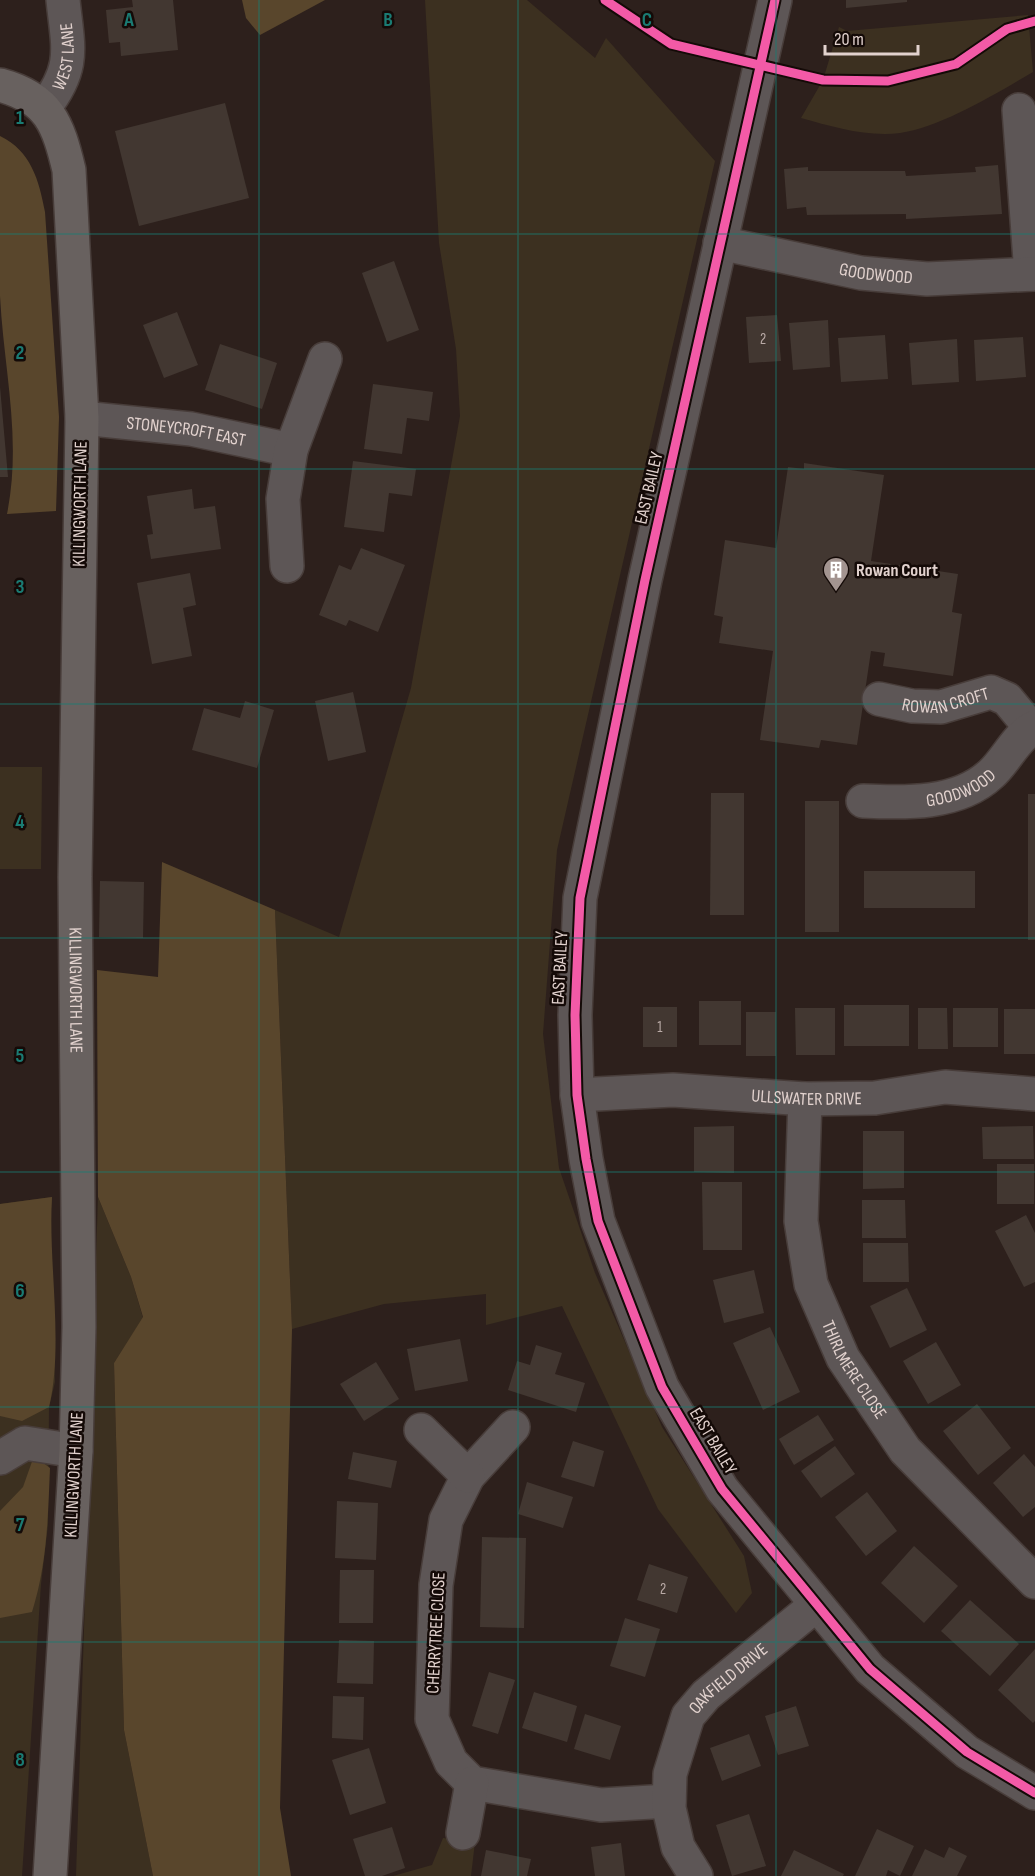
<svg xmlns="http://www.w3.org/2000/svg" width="1035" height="1876" font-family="'Sofia Sans Condensed',sans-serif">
<rect width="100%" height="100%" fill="#2d201c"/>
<g fill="#3c3020">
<path d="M425 0H527L595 58 606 38 715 161 557 850 543 1034 559 1168 595 1273 662 1427 744 1556 752 1593 736 1613 658 1509 562 1306 486 1325V1294L384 1304 292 1329 275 910 339 937 411 688 460 416 456 349 439 243Z"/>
<path d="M1028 15 1033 72C999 92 940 128 900 133 867 137 833 127 801 118L823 80 839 27 847 31Z"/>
<path d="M0 767H42L41 869H0Z"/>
<path d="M52 1197 50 1226 55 1382 49 1407 48 1525 41 1584 22 1876H0V1204Z"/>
<path d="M98 1197 131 1277 143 1318 114 1363 124 1730 153 1876H76Z"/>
<path d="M443 1838 475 1842 471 1876H393L432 1865Z"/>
</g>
<g fill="#59462c">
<path d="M242 0H325L260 35 246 18Z"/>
<path d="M0 136C31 151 39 180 45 212L59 417 56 511 7 514C22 438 4 372 0 296 0 243 0 189 0 136Z"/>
<path d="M162 862 275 910 292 1329 280 1808 291 1876H153L124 1730 114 1363 143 1317 131 1277 98 1197 97 970 158 977Z"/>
<path d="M52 1197C48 1263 64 1345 49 1407L22 1421 0 1416V1204Z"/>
<path d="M34 1456 50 1468C48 1517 47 1565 32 1612L0 1618V1511L23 1487Z"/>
</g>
<g fill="#423731">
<path d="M132 0H173L178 50 121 56 120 42 109 43 106 10 133 7Z"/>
<path d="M846 0H907V2L846 8Z"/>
<path d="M225 103 249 198 139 226 115 131Z"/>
<path d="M998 165 1002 214 906 219V214L807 215 806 207 787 209 784 169 808 167V171H905L906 176 976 172 975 167Z"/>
<path d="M394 261 419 330 387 342 362 273Z"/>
<path d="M177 312 198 365 164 378 143 325Z"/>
<path d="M777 315 781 361 749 363 746 317Z"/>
<path d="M828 320 830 367 793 370 789 323Z"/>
<path d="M885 335 888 379 841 382 838 338Z"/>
<path d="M1023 337 1026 377 976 381 974 340Z"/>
<path d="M957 339 959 382 912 385 909 343Z"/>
<path d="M220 344 277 363 262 409 205 390Z"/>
<path d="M373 384 433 392 429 421 407 418 402 454 364 449Z"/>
<path d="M0 387 8 477H0Z"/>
<path d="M353 461 416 469 412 496 389 493 384 532 344 527Z"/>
<path d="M804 463 884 475 871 561 958 574 952 612 962 614 953 676 883 666 885 653 871 651 857 745 821 740 819 748 760 740 773 651 719 643 723 617 714 615 725 540 776 548 788 467 804 469Z"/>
<path d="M192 489 194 509 215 506 221 549 151 559 147 535 153 534 147 496Z"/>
<path d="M361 548 405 565 378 632 349 620 346 626 319 615 339 565 351 570Z"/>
<path d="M190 573 196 605 183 608 192 656 152 664 137 583Z"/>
<path d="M353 692 366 752 328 761 315 701Z"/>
<path d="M245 701 274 710 257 768 192 750 204 708 240 718Z"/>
<path d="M711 793H744V915H710Z"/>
<rect x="1028" y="794" width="7" height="146"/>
<rect x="805" y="801" width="34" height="131"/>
<rect x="864" y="871" width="111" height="37"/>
<path d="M100 881 144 882 143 938 99 937Z"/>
<rect x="699" y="1001" width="42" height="44"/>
<rect x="844" y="1005" width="65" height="41"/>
<rect x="643" y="1007" width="34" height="40"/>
<path d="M795 1008H835V1055H796Z"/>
<path d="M918 1008H947L948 1049H918Z"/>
<rect x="953" y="1008" width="45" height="39"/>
<rect x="1004" y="1009" width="31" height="45"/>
<rect x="746" y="1012" width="30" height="44"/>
<path d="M734 1126V1173L694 1172V1127Z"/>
<path d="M1033 1126 1034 1159H983L982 1127Z"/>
<path d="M863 1131H904V1188L863 1189Z"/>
<rect x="997" y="1164" width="37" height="40"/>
<path d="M702 1182H742V1250H703Z"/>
<path d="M862 1200H905L906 1238H862Z"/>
<path d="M1026 1215 1035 1233V1282L1024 1287 995 1231Z"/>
<path d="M863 1243H908L909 1282H863Z"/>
<path d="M754 1270 764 1313 724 1323 713 1280Z"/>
<path d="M907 1288 927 1330 890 1348 870 1306Z"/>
<path d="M770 1327 800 1392 763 1410 733 1343Z"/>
<path d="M460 1339 468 1381 415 1391 407 1349Z"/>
<path d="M936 1342 961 1385 928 1404 903 1361Z"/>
<path d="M536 1345 562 1353 555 1374 585 1383 576 1412 508 1390 517 1361 530 1365Z"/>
<path d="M376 1362 399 1399 364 1421 340 1384Z"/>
<path d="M977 1404 1011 1448 978 1475 943 1431Z"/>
<path d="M818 1415 834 1440 794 1465 779 1439Z"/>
<path d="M573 1441 604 1451 594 1487 561 1477Z"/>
<path d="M835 1446 855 1474 821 1498 801 1471Z"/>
<path d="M353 1452 397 1461 391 1488 348 1479Z"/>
<path d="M1024 1454 1035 1467V1507L1023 1517 993 1483Z"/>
<path d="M527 1482 573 1497 563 1528 518 1514Z"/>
<path d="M867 1492 897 1531 866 1556 835 1517Z"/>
<path d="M337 1501 378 1503 376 1560 335 1558Z"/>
<path d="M482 1537 526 1538 524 1628 480 1627Z"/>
<path d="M914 1546 958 1586 924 1623 881 1583Z"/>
<path d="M649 1564 688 1577 677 1613 637 1600Z"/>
<path d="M340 1570H374L373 1623H339Z"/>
<path d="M970 1600 1019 1644 990 1676 941 1631Z"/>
<path d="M625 1618 660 1629 645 1677 610 1666Z"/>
<path d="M339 1640 374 1641 373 1684 337 1683Z"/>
<path d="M1035 1649V1721L1033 1723 998 1690Z"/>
<path d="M489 1672 515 1680 498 1734 472 1726Z"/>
<path d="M534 1692 577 1706 567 1742 522 1728Z"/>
<path d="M333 1696 364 1697 363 1740 332 1738Z"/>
<path d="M796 1706 809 1746 778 1755 765 1716Z"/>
<path d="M585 1714 621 1726 610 1760 574 1749Z"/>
<path d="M749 1734 761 1766 722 1781 710 1748Z"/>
<path d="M369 1748 386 1803 350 1815 332 1760Z"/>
<path d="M749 1814 766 1866 732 1876 716 1825Z"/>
<path d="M392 1827 405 1868 382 1876H365L353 1839Z"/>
<path d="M877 1829 914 1846 900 1876 888 1870 886 1876H855Z"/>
<path d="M621 1843 625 1876H595L591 1847Z"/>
<path d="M949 1847 967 1856 957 1876H912L925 1849 944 1858Z"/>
<path d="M486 1850 531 1859 527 1876H481Z"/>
<path d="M794 1850 844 1874 843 1876H781Z"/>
</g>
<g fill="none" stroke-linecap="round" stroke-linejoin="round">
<defs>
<g id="minor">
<path d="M775 0 645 580 580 898 575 1015 577 1095 586 1159 598 1221 662 1387 722 1489 870 1669 967 1752 1035 1793"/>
<path id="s1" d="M44 108C76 67 68 48 63 0"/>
<path d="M1019 110 1031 274"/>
<path id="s2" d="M720 243 861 273 927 279 1035 274"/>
<path id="s3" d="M82 418 191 429 291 450"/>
<path d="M287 566 283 499 291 450 325 359"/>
<path id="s4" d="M879 699 912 706 941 707 991 692 1007 699 1031 728"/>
<path id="s5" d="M863 801C905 803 958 805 991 774 1006 761 1017 735 1035 727"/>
<path id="s6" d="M577 1095 673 1090 805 1099 875 1098 945 1087 1035 1094"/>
<path id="s7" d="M805 1099 801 1221 811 1284 843 1358 905 1450 1035 1582"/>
<path d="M513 1427 468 1476 446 1520 436 1585 432 1719 451 1762 472 1783 601 1805 669 1801"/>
<path d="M421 1430 468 1476"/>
<path d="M0 1458 25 1443 76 1451"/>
<path d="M463 1833 472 1783"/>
<path id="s8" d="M696 1876 678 1847 669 1808 670 1774 688 1716 706 1695 816 1605"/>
</g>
<g id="major">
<path id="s9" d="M0 85C49 98 58 124 69 170L82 418 75 877 79 1327 76 1451 50 1876"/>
</g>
</defs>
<use href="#minor" stroke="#483d3a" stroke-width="36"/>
<use href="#major" stroke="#483d3a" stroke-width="36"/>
<use href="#minor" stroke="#5d5656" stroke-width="33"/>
<use href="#major" stroke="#68615f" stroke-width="33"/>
<defs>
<g id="cycleway">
<path d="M605 0 671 44 823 80 888 81 956 64 1007 29 1035 21"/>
<path d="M775 0 645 580 580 898 575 1015 577 1095 586 1159 598 1221 662 1387 722 1489 870 1669 967 1752 1035 1793"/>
</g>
</defs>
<use href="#cycleway" stroke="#140a07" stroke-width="13"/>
<use href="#cycleway" stroke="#f35aa7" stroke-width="9"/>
</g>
<path fill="none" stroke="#1a7b73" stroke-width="1.5" stroke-opacity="0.55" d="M259 0V1876M518 0V1876M776 0V1876M0 234H1035M0 469H1035M0 704H1035M0 938H1035M0 1172H1035M0 1407H1035M0 1642H1035"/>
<defs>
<symbol id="building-pin" viewBox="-11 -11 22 30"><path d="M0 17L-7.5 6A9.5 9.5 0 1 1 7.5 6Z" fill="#a39490" stroke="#140a07"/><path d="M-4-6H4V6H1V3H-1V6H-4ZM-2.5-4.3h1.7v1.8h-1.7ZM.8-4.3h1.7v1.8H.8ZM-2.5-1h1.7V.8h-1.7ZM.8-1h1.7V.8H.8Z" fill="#fff"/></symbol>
</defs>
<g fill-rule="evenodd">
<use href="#building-pin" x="821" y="555" width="30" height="40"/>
</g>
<g text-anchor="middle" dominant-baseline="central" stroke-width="5" stroke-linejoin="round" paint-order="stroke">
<g font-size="15" fill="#baaba7">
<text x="763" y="339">2</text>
<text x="660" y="1027">1</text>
<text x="663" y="1589">2</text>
</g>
<g font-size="18" fill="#e2d2ce" stroke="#140a07">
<text stroke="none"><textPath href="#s1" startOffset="57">WEST LANE</textPath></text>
<text stroke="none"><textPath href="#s2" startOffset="159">GOODWOOD</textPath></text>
<text stroke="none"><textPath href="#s3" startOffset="105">STONEYCROFT EAST</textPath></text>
<text transform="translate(649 488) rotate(-77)">EAST BAILEY</text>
<text transform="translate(80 504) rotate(-89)">KILLINGWORTH LANE</text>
<text stroke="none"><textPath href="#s4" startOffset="68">ROWAN CROFT</textPath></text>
<text stroke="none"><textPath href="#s5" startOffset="100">GOODWOOD</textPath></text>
<text transform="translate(560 968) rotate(-87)">EAST BAILEY</text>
<text stroke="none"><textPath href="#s9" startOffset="938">KILLINGWORTH LANE</textPath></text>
<text stroke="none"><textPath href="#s6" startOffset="230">ULLSWATER DRIVE</textPath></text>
<text stroke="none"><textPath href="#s7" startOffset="282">THIRLMERE CLOSE</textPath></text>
<text transform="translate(713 1441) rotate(59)">EAST BAILEY</text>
<text transform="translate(74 1475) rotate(-87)">KILLINGWORTH LANE</text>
<text transform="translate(436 1633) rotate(-87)">CHERRYTREE CLOSE</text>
<text stroke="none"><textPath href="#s8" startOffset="224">OAKFIELD DRIVE</textPath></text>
</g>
<g font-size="18" font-weight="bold" fill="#e2d2ce" stroke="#140a07" text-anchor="start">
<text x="856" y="570">Rowan Court</text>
</g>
</g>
<g font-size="20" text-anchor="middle" font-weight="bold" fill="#1a7b73" stroke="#140a07" stroke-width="5" stroke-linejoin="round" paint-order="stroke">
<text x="129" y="26">A</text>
<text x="388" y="26">B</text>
<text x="647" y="26">C</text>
<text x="20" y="124">1</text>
<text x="20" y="359">2</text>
<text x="20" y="593">3</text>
<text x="20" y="828">4</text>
<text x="20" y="1062">5</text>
<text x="20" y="1297">6</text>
<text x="20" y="1531">7</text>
<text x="20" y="1766">8</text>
</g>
<path d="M825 45v9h93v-9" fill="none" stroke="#e2d2ce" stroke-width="3"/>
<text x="834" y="45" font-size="18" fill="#e2d2ce" stroke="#140a07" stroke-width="4.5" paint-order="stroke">20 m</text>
</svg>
